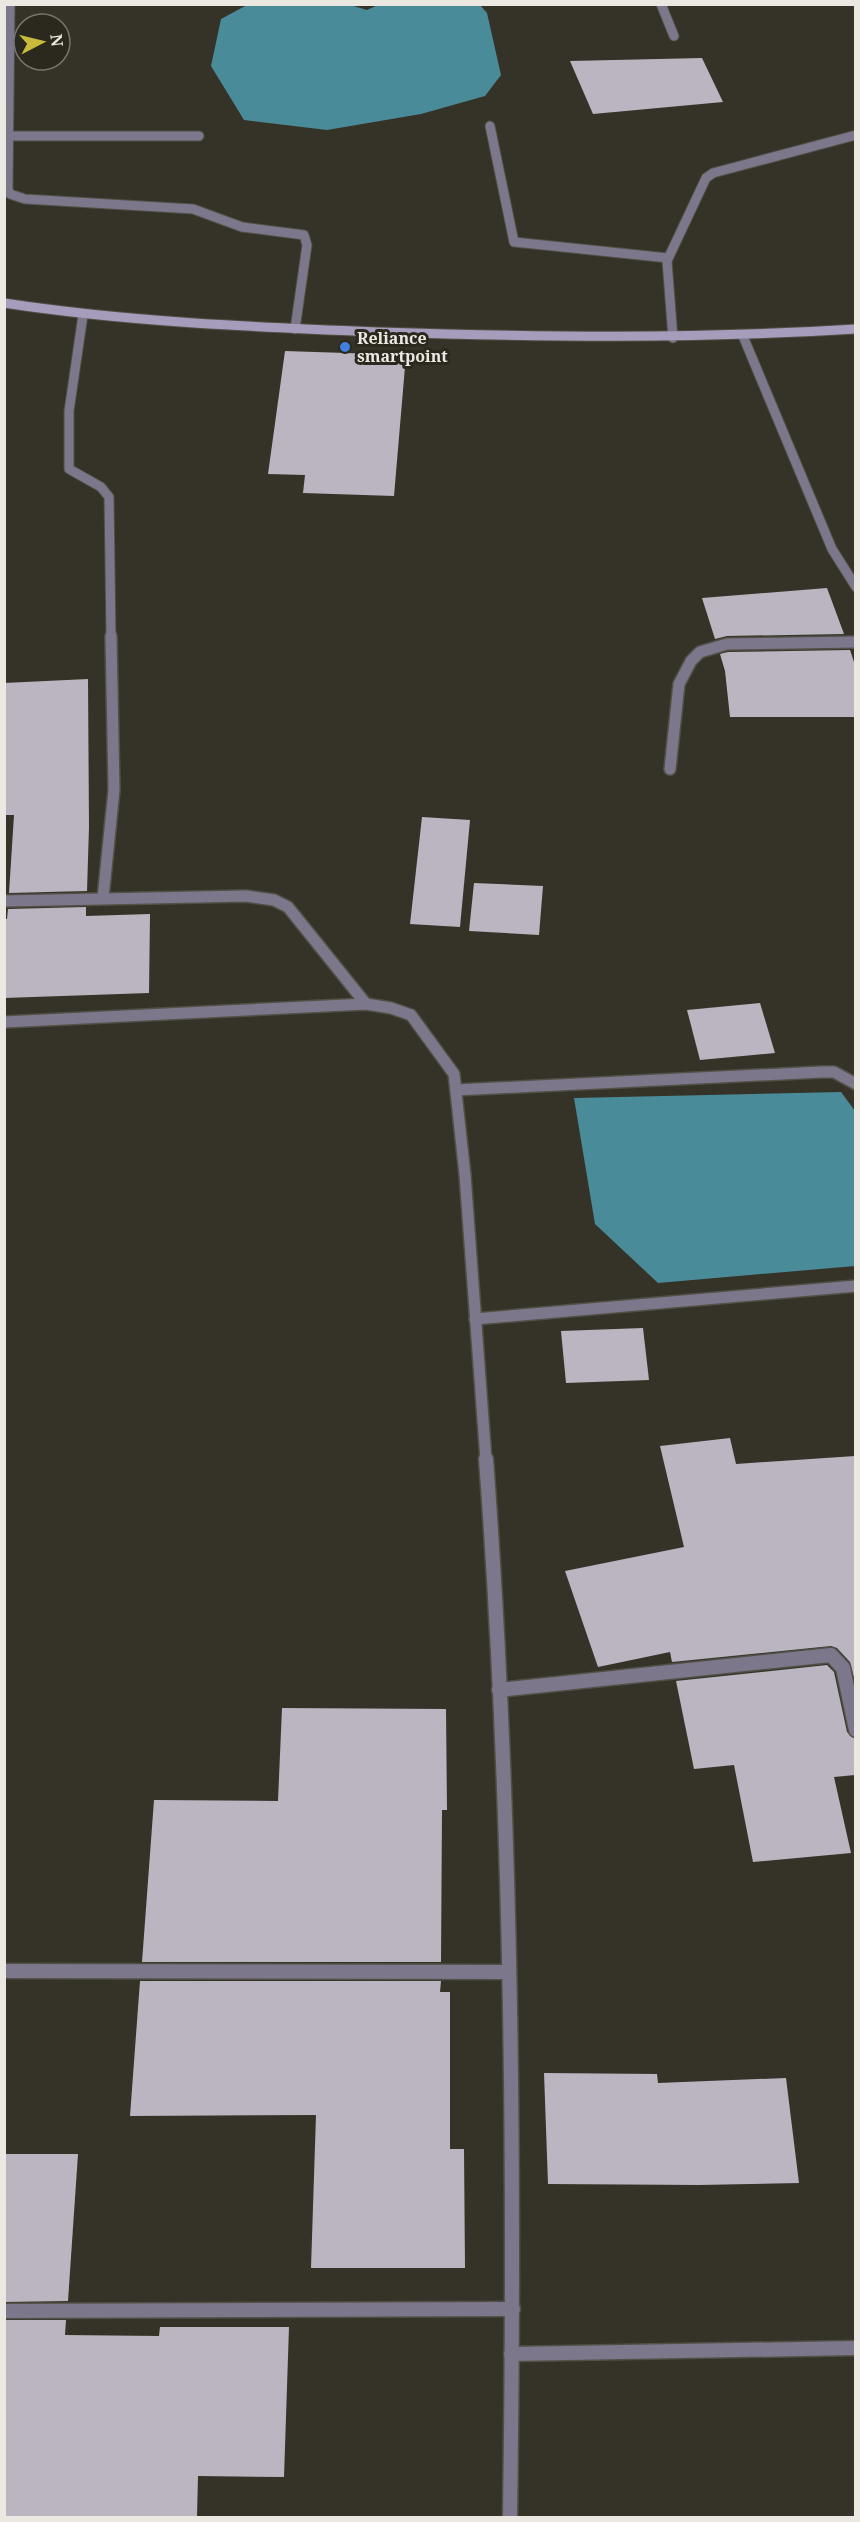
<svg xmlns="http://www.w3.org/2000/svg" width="860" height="2522" font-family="'Noto Serif',serif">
<rect width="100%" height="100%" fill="#353328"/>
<g fill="#498b99">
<path d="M350 5 367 10 380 4 480 5 487 13 501 75 485 96 421 114 327 130 244 120 211 66 221 19 247 5Z"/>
<path d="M841 1092 855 1111V1266L658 1283 595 1224 574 1098Z"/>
</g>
<g fill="#bab5c1">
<path d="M702 58 723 102 593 114 570 61Z"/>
<path d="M285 351 406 355 394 496 303 493 305 475 268 474Z"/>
<path d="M827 588 844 634 727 636 715 639 702 598Z"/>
<path d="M850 650 855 665V717H730L725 671 720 654 728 652Z"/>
<path d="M88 679 89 827 87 891 9 893 14 815H4V683Z"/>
<path d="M422 817 470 820 460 927 410 924Z"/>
<path d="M474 883 543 886 539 935 469 931Z"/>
<path d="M86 907V916L150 914 149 993 4 998V919H7L8 909Z"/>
<path d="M760 1003 775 1053 700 1060 687 1010Z"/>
<path d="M643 1328 649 1380 566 1383 561 1331Z"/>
<path d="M730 1438 736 1464 855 1456V1682L850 1662 837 1648 831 1646 672 1662 670 1652 598 1667 565 1571 684 1547 660 1446Z"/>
<path d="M827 1665 834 1672 847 1732 855 1739V1775L834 1777 851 1853 753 1862 734 1765 694 1769 676 1681Z"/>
<path d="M282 1708 446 1709 447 1810H442L441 1962H142L154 1800 278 1801Z"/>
<path d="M140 1981H441L440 1992H450V2149H464L465 2268H311L316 2115 130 2116Z"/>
<path d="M544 2073 657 2074 658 2083 786 2078 799 2183 699 2185 548 2184Z"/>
<path d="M4 2154H78L68 2301 4 2302Z"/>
<path d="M4 2320H66L65 2335 159 2336 160 2327H289L284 2477 198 2476 197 2517H4Z"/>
</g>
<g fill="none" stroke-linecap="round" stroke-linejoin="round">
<defs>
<g id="street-far2">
<path d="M10 4 8 189 10 194 25 199 193 209 242 227 304 235 307 245 295 329"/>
<path d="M661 4 674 36"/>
<path d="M490 126 514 242 668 258"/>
<path d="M9 136H199"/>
<path d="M83 315 69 411V469L101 487 109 497 111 638"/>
<path d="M743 336 832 549 856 587"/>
<path d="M673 338 667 261 706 178 713 173 856 135"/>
</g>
<g id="street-far1">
<path d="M670 769 679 684 691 661 700 652 727 644 856 642"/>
<path d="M103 898 114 790 111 636"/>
<path d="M4 901 246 896 274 900 288 907 366 1004"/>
<path d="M4 1022 366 1004 391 1008 411 1015 454 1074 465 1175 486 1460"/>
<path d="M456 1090 821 1072H834L856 1084"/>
<path d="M475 1319 856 1286"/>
</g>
<g id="street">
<path d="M486 1459C512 1811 515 2165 510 2518"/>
<path d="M499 1690 831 1655 843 1668 856 1730"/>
<path d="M4 1971 509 1972"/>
<path d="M4 2311 513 2309"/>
<path d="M511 2354 856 2348"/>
</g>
<path id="secondary" d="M4 303C128 322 254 327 379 332 539 337 697 339 856 329"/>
</defs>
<use href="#street-far2" stroke="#525046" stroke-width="11"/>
<use href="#street-far1" stroke="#525046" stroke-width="14"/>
<use href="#street" stroke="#525046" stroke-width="17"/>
<use href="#secondary" stroke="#525046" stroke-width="11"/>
<use href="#street-far2" stroke="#7c778b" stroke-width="9"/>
<use href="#street-far1" stroke="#7c778b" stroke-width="11"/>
<use href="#street" stroke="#7c778b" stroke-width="14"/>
<use href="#secondary" stroke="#a69dbd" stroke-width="9"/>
</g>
<circle fill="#3f7fe0" stroke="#2b291e" stroke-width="2" cx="345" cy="347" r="6"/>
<g text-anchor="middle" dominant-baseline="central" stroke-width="6" stroke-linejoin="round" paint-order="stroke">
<g font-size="16" font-weight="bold" fill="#eae8e1" stroke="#2b291e" text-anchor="start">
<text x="357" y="338">Reliance<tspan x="357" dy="18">smartpoint</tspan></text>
</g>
</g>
<rect width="860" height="2522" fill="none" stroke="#eae8e1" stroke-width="12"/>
<g transform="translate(42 42) rotate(83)"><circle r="28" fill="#2b291e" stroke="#77756c" stroke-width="1.5"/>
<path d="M0-4.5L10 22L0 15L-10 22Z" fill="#c8bb3b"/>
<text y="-9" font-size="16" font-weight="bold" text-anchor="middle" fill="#eae8e1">N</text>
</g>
</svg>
